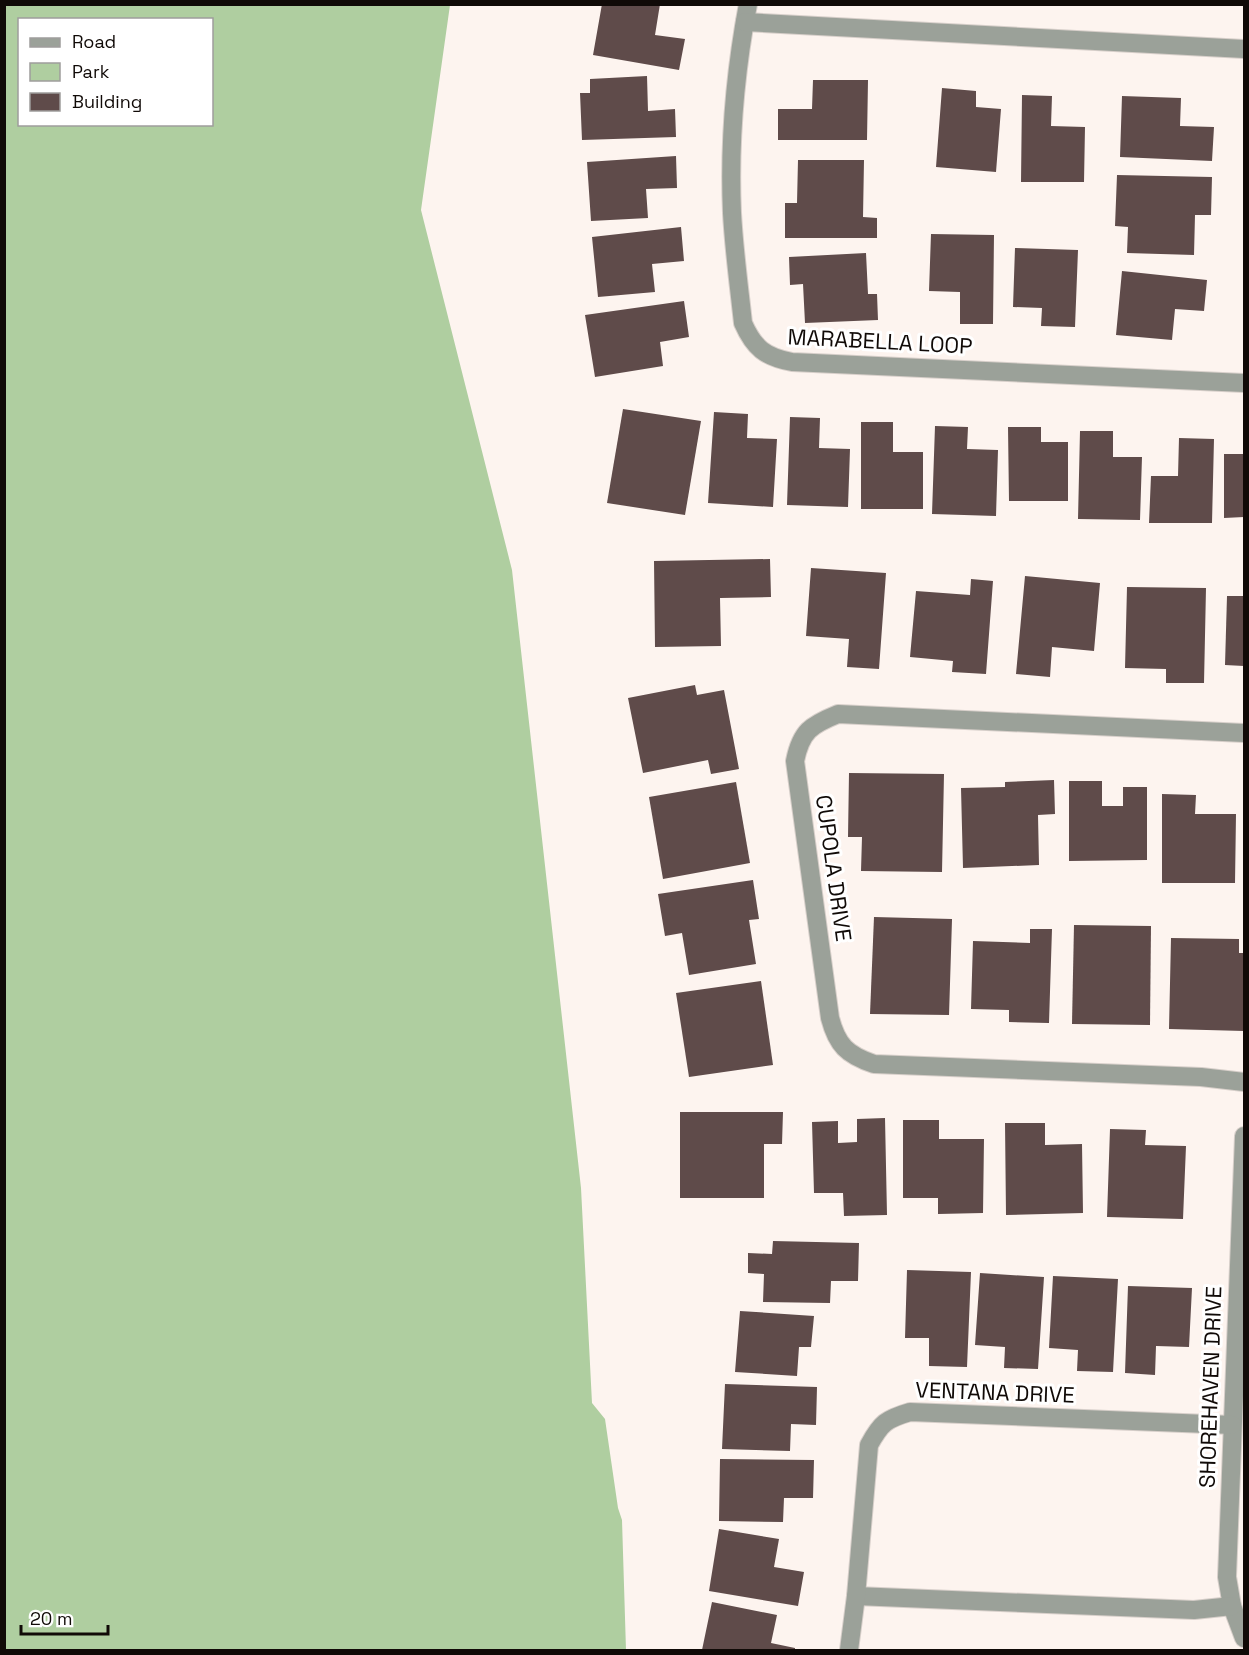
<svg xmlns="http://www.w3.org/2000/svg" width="1249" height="1655" font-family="'Space Grotesk',sans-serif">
<rect width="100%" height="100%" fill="#fdf4ef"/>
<path fill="#afcea0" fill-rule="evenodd" d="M5 4 450 5 421 210 512 570 581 1188 592 1403 605 1419 618 1508 622 1520 626 1650H5ZM20 20H212V124H20Z"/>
<g fill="#5f4b4a">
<path d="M602 4H660L655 35 685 39 679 70 593 55Z"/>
<path d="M647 76 648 111 675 109 676 137 582 140 580 93H590V79Z"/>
<path d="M813 80H868L867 140H778V109H812Z"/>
<path d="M942 88 976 91V107L1001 109 996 172 936 167Z"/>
<path d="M1022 95 1052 96 1051 126 1085 127 1084 182H1021Z"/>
<path d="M1122 96 1181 98 1180 126 1214 127 1212 161 1120 157Z"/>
<path d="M676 156 677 188 646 189 648 218 591 221 587 162Z"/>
<path d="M798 160H864L863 217 877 218V238H785V203H797Z"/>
<path d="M1117 175 1212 177 1211 215H1195L1194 255 1127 253 1128 227 1115 226Z"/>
<path d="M681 227 684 261 652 264 655 292 598 297 592 237Z"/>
<path d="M931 234 994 235 993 324H960V292L929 291Z"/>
<path d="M1015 248 1078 250 1075 327 1041 326 1042 308 1013 307Z"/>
<path d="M866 253 868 294H877L878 320 805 323 803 284 790 285 789 257Z"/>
<path d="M1122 271 1207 280 1204 311 1175 309 1172 340 1116 335Z"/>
<path d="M684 301 689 337 660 342 663 366 595 377 585 315Z"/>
<path d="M623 409 701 421 685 515 607 503Z"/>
<path d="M714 412 748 414 747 438 777 439 773 507 708 503Z"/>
<path d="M790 417 820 418 819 448 850 449 848 507 787 505Z"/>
<path d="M861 422H893V452H923V509H861Z"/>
<path d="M935 426 968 427 967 449 998 450 996 516 932 514Z"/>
<path d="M1008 427H1041V442H1068V501H1009Z"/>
<path d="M1080 431H1113V457H1142L1140 520 1078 519Z"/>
<path d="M1179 438 1214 439 1212 523H1149L1151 476H1178Z"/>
<path d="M1224 454H1244V517L1224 518Z"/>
<path d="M770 559 771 597 720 598 721 646 655 647 654 561Z"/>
<path d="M811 568 886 573 879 669 847 667 849 639 806 636Z"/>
<path d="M1025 576 1100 583 1094 651 1052 647 1050 677 1016 674Z"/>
<path d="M971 579 993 581 986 674 952 672 953 661 910 657 916 591 970 595Z"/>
<path d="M1127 587 1206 588 1204 683H1166V669L1125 668Z"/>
<path d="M1227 596H1244V666L1225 665Z"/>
<path d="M695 685 697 695 724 690 739 769 711 774 708 760 643 773 628 698Z"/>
<path d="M849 773 944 774 942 872 861 871 862 837H848Z"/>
<path d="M1054 780 1055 814 1038 815 1039 865 963 868 961 788 1005 787V782Z"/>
<path d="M1069 781H1102V806H1123V787H1147V860L1069 861Z"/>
<path d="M736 782 750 863 663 879 649 797Z"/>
<path d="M1162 794 1196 795 1195 814H1236L1235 883H1162Z"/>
<path d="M753 880 759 919 749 920 756 964 689 975 682 933 665 936 658 894Z"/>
<path d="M874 917 952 919 949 1015 870 1014Z"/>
<path d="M1074 925 1151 926 1150 1025 1072 1024Z"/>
<path d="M1030 929H1052L1049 1023 1009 1022V1010L971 1009 973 941 1030 943Z"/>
<path d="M1171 938 1239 939V953H1244V1031L1169 1029Z"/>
<path d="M761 981 773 1065 689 1077 676 993Z"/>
<path d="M680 1112H783L782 1144H764V1198H680Z"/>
<path d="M885 1118 887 1215 844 1216 843 1193H814L812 1122 838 1121V1143L857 1142V1119Z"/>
<path d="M903 1120H939V1139H984L983 1213 938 1214V1198H903Z"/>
<path d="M1005 1123H1045V1145L1082 1144 1083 1213 1006 1215Z"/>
<path d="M1110 1129 1146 1130 1145 1145 1186 1146 1183 1219 1107 1217Z"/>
<path d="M773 1241 859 1243 858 1281H831L830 1303 763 1302 764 1274 748 1273V1253L772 1254Z"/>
<path d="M907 1270 971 1272 967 1367 929 1366V1338H905Z"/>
<path d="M980 1273 1044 1277 1038 1369 1004 1368 1005 1347 975 1345Z"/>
<path d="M1053 1276 1118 1279 1113 1372 1077 1371 1078 1350 1049 1348Z"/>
<path d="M1128 1286 1192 1288 1189 1347 1156 1346 1155 1375 1125 1373Z"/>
<path d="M740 1311 814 1316 811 1347H799L797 1376 735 1372Z"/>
<path d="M725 1384 817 1387 816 1425 791 1424 790 1451 722 1449Z"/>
<path d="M720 1459 814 1460 813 1498H784L783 1522 719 1521Z"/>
<path d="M719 1529 779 1539 774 1567 804 1572 798 1606 709 1591Z"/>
<path d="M712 1602 777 1615 771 1643 795 1648V1650H702Z"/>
</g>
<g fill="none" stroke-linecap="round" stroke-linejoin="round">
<defs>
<g id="minor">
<path d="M748 4C735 73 729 144 732 213 734 250 739 286 743 323 754 348 765 357 792 362L1244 383"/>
<path d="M745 22 1244 49"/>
<path d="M1244 733 838 714C811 725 801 731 795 761L830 1018C837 1045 847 1055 874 1064L1201 1077 1244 1082"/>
<path d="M1244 1136 1227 1577 1232 1606 1244 1638"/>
<path d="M856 1596 1194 1610 1232 1606"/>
<path d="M849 1650 856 1596 869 1445C881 1423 886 1419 910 1412L1232 1425"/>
</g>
</defs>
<use href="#minor" stroke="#d7cfca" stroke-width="20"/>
<use href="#minor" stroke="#9ba199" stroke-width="18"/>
</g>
<g text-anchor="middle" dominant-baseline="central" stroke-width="6" stroke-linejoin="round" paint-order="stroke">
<g font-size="22" fill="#100a07" stroke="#fff">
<text transform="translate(880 341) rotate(3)">MARABELLA LOOP</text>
<text transform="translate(834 868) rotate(82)">CUPOLA DRIVE</text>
<text transform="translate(1210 1387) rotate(-88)">SHOREHAVEN DRIVE</text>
<text transform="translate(995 1392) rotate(2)">VENTANA DRIVE</text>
</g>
</g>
<rect width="1249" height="1655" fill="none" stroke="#100a07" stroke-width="12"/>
<rect x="18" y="18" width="195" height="108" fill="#ffffff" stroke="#9f9d9c" stroke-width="1.5"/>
<rect x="30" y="38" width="30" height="9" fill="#9ba199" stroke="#9f9d9c" stroke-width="1.5"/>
<text x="72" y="48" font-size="18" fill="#100a07">Road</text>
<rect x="30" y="63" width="30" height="18" fill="#afcea0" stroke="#9f9d9c" stroke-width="1.5"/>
<text x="72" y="78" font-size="18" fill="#100a07">Park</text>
<rect x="30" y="93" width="30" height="18" fill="#5f4b4a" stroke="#9f9d9c" stroke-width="1.5"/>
<text x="72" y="108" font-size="18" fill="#100a07">Building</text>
<path d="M21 1625v9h87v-9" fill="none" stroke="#100a07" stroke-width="3"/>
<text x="30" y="1625" font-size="18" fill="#100a07" stroke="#ffffff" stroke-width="4.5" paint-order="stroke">20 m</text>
</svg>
